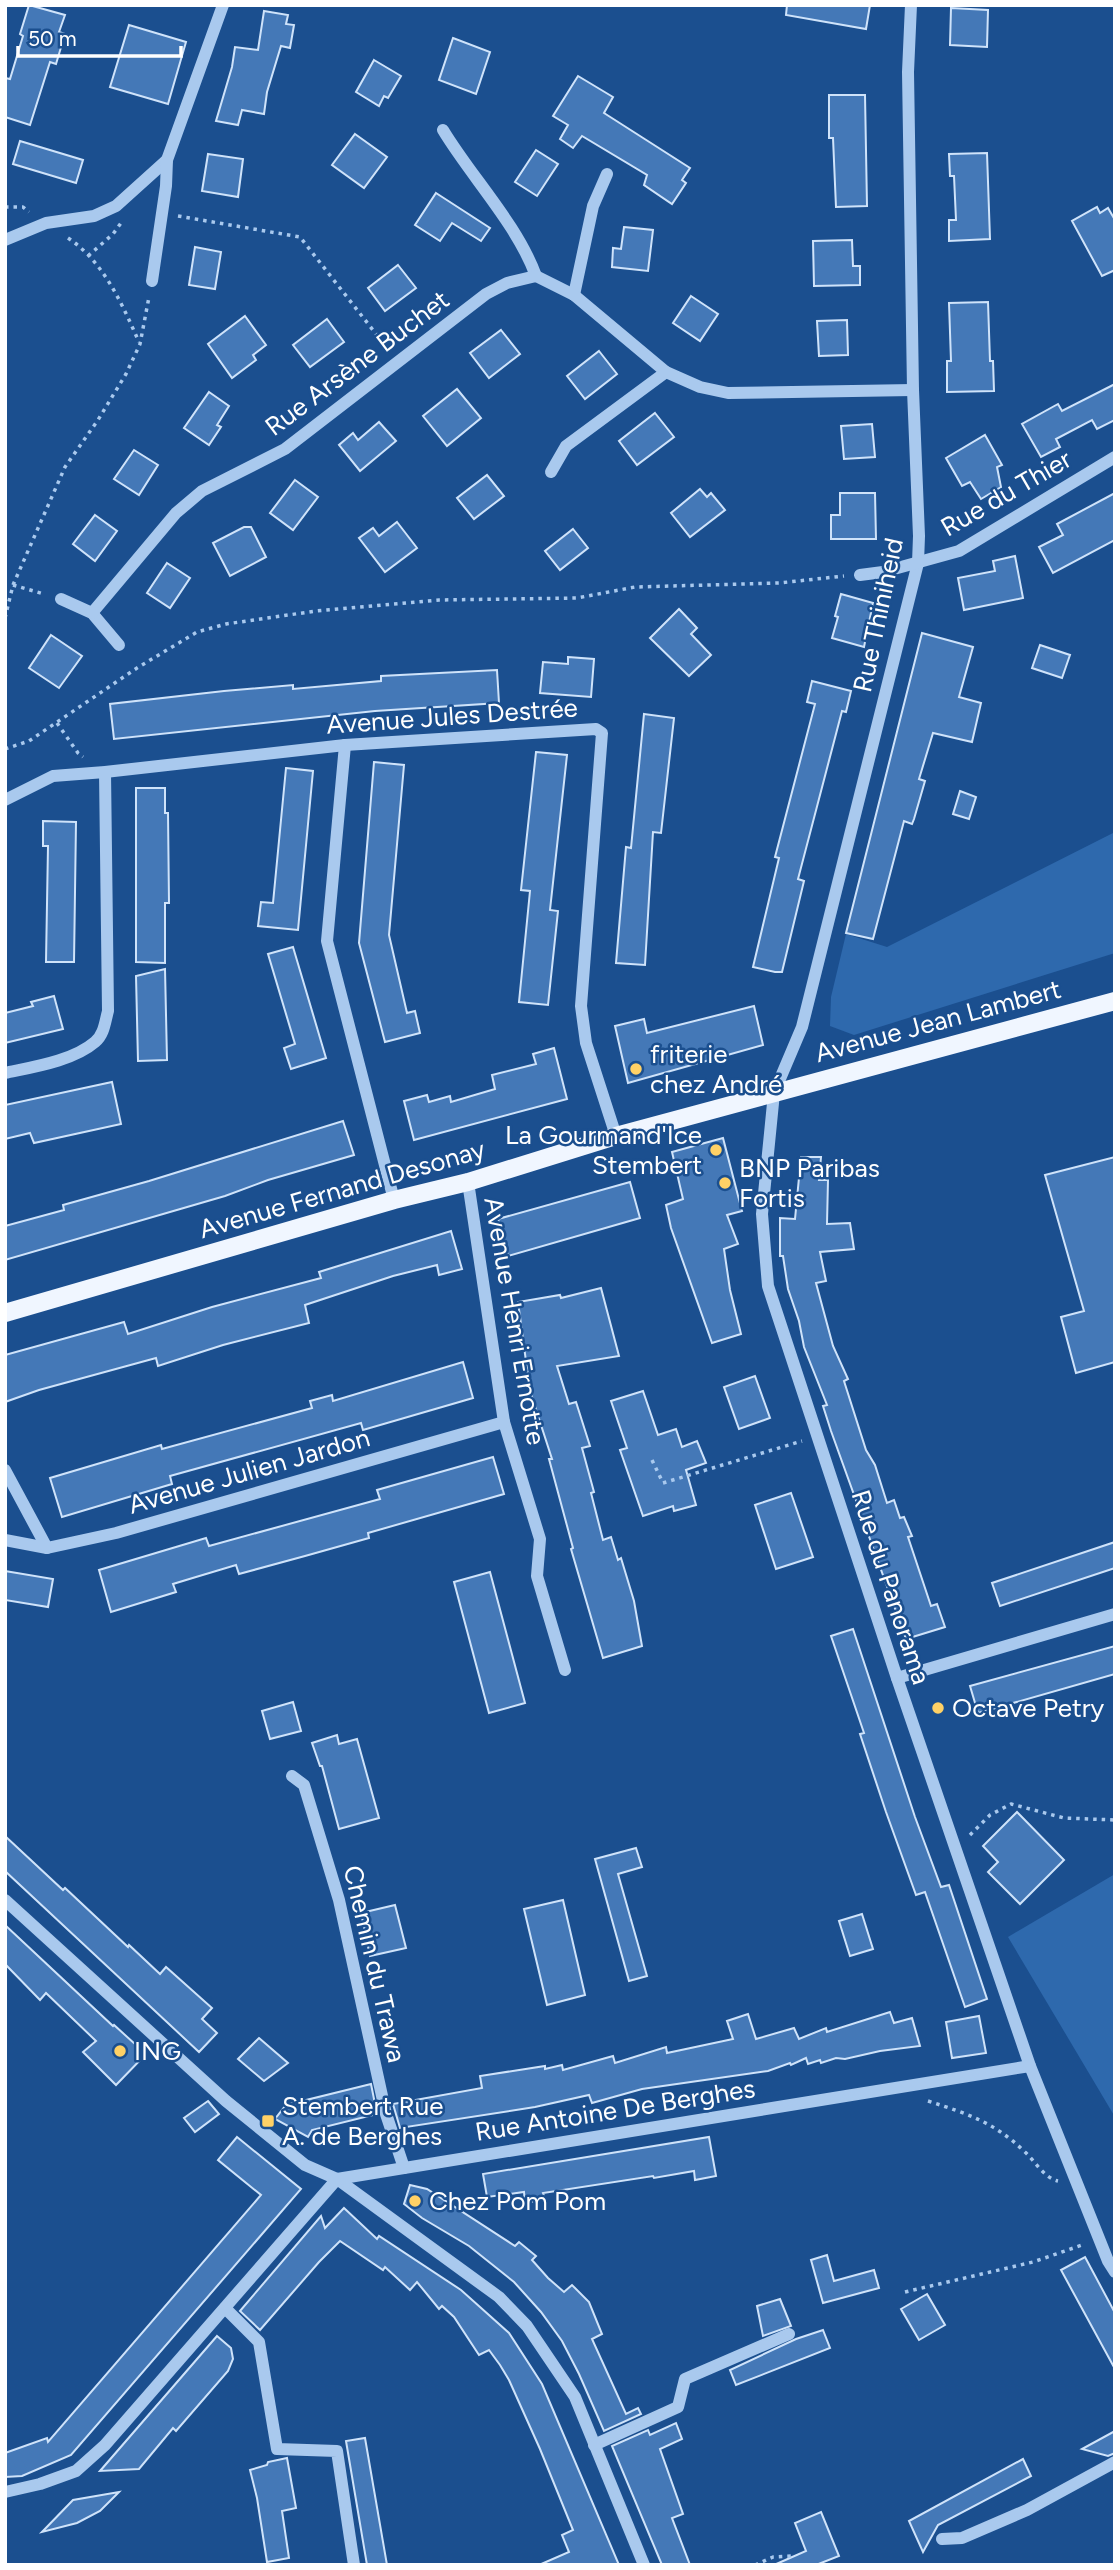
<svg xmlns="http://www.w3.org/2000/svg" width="1120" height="2570" font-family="Figtree,sans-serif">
<rect width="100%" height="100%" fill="#1b4f8f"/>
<g fill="#2e69ad">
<path d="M1115 832V953L854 1035 830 1026 831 997 846 934 887 947Z"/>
<path d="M1115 1874V2117L1008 1937Z"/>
</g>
<g fill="#4478b7" stroke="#cfe3fa" stroke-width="2">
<path d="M29 5 65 15 59 32 65 34 56 64 50 62 30 125 5 117V78L10 79 23 36 20 34Z"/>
<path d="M787 5H870L866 29 786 15Z"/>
<path d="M951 8 988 10 987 47 950 45Z"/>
<path d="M264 11 288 15 286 24 294 25 290 48 281 46 267 92 264 114 242 110 238 125 216 121 232 67 235 47 258 50Z"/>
<path d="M129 25 186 42 168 104 110 87Z"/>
<path d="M453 38 490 52 476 94 439 80Z"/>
<path d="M374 60 401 76 388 98 384 96 379 106 356 92Z"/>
<path d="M578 76 613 97 604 113 690 168 682 180 686 183 672 204 644 185 647 175 582 136 573 148 560 139 568 125 553 116Z"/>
<path d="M829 95H865L867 206 836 207 833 138H829Z"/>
<path d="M355 134 387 157 364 188 332 165Z"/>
<path d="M20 141 83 160 76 183 13 164Z"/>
<path d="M536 150 558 164 537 196 515 182Z"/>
<path d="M987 153 990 239 949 241V220H956L954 176H950L949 154Z"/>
<path d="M208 154 243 159 238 197 202 191Z"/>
<path d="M436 193 490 228 481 241 452 223 440 241 415 225Z"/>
<path d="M1097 207 1100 213 1108 208 1115 220V270L1102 276 1072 221Z"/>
<path d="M624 227 653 230 648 271 612 267 613 248 621 249Z"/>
<path d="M852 240 853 266H860V285L814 286 813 241Z"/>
<path d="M195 247 221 252 215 289 189 285Z"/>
<path d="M398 265 416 288 385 311 368 288Z"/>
<path d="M691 296 718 314 700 341 673 323Z"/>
<path d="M988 302 990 361H993L994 391 947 392V361H951L949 303Z"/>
<path d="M245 316 266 345 253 355 256 360 232 378 208 344Z"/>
<path d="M327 319 344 342 310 367 293 345Z"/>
<path d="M847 320 848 355 819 356 817 321Z"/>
<path d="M501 330 520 354 489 378 470 353Z"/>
<path d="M599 351 617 374 585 399 567 376Z"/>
<path d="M1115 384V420L1097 429 1092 420 1056 439 1060 447 1041 457 1022 424 1058 404 1062 411Z"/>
<path d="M457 389 481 418 447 446 423 416Z"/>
<path d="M209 392 229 406 217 425 221 427 209 445 184 428Z"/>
<path d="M655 413 674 437 637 465 619 441Z"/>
<path d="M379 422 396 441 360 471 339 445 353 433 358 440Z"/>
<path d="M872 424 875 457 844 459 841 426Z"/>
<path d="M985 435 1002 465 997 467 1001 487 981 499 970 482 962 486 946 458Z"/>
<path d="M134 450 158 465 139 495 114 479Z"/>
<path d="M487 475 504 496 474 519 457 498Z"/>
<path d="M295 480 318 497 293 530 270 513Z"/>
<path d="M700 489 707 497 711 493 725 510 690 537 671 513Z"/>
<path d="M840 493H875L876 539H831V515H840Z"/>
<path d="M1115 493V540L1053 573 1039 547 1063 535 1057 524Z"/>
<path d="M95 515 117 531 95 561 73 544Z"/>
<path d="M397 522 417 548 385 572 359 538 373 528 379 536Z"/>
<path d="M244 527H251L266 557 230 576 213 543Z"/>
<path d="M573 529 588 548 560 570 545 551Z"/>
<path d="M1015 556 1023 598 964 610 958 578 995 571 993 561Z"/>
<path d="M167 563 190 578 170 608 147 593Z"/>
<path d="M841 594 873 603 864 647 832 638 838 617 835 616Z"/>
<path d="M679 609 697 628 691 634 711 655 689 676 650 638Z"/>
<path d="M922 633 973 647 959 697 981 703 972 742 933 733 919 779 925 781 914 819 912 824 904 821 873 939 846 933Z"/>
<path d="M51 635 82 656 59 688 29 668Z"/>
<path d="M1040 645 1070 655 1062 678 1032 668Z"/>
<path d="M568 657 594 659 591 697 540 693 543 662 568 664Z"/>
<path d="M497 670 499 703 375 711 114 739 110 704 224 691 293 685V689L381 681V676Z"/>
<path d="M812 681 851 691 846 712 842 711 798 879 804 881 782 972H775L753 967 779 858 775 857 815 704 807 702Z"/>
<path d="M644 714 674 718 661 833 653 832 645 965 616 963 626 847 631 848Z"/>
<path d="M536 752 567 755 550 910 558 911 548 1005 519 1002 530 891 521 890Z"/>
<path d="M374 762 404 765 389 935 407 1013 415 1011 420 1033 385 1042 359 943Z"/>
<path d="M286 768 313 771 298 930 258 926 261 902 273 903Z"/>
<path d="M136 788H165V813H168L169 903H165V963L136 962Z"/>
<path d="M960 791 976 797 969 819 953 814Z"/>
<path d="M43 821 76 822 74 962H46L48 846H43Z"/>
<path d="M293 947 326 1058 291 1069 284 1048 295 1044 268 954Z"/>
<path d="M165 969 167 1060 138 1061 136 976Z"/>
<path d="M54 996 63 1029 5 1043V1013L33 1006 31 1002Z"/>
<path d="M754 1006 763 1045 628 1083 615 1026 644 1019 647 1033Z"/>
<path d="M554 1048 567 1099 414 1140 404 1101 427 1095 429 1102 450 1096 451 1102 495 1089 492 1075 536 1064 533 1054Z"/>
<path d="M112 1082 121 1124 34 1143 30 1133 5 1139V1105Z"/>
<path d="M343 1121 354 1155 268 1180 225 1196 5 1260V1226L64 1210 63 1205 149 1181Z"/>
<path d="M723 1138 742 1211 727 1215 738 1244 724 1249 730 1290 741 1334 712 1343 671 1228 666 1205 683 1199 672 1152Z"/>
<path d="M801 1157H821L819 1180H828L827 1224 850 1223 854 1249 820 1252 826 1281 816 1283 833 1346 848 1379 844 1381 866 1450 875 1465 887 1503 894 1500 900 1518 904 1517 912 1536 908 1537 931 1606 937 1604 945 1627 906 1639 831 1431 823 1406 827 1405 804 1347 799 1321 788 1289 783 1256H780V1218L795 1219Z"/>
<path d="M1115 1157V1362L1076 1373 1061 1317 1084 1311 1045 1175Z"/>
<path d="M630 1182 640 1218 508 1256 498 1219Z"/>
<path d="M451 1231 462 1269 439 1275 437 1265 393 1276 305 1305 309 1323 223 1345 158 1366 156 1358 39 1390 5 1402V1355L124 1322 128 1334 212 1307 321 1278 319 1272Z"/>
<path d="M601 1288 619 1356 557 1366 569 1404 576 1402 590 1446 582 1448 594 1492 591 1493 603 1540 611 1537 618 1560 621 1558 634 1601 642 1646 603 1658 571 1549 573 1548 549 1459H552L530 1391 518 1302 560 1295 561 1298Z"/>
<path d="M463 1362 473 1398 363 1430 361 1423 170 1476 172 1484 62 1517 50 1478 161 1445 162 1449 312 1408 310 1401 332 1395 333 1401Z"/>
<path d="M755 1376 770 1418 739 1429 724 1387Z"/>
<path d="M643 1391 658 1435 676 1429 682 1447 697 1441 706 1463 686 1470 696 1505 674 1511 673 1506 643 1516 620 1450 627 1448 611 1401Z"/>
<path d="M493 1457 504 1494 368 1533 369 1538 305 1556 239 1574 236 1565 196 1577 173 1584 176 1592 111 1612 99 1570 206 1538 209 1546 380 1499 377 1490Z"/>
<path d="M791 1493 813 1557 776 1569 755 1505Z"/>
<path d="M1115 1542V1568L1000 1606 992 1583Z"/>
<path d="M5 1571 53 1579 48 1607 5 1600Z"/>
<path d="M490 1572 525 1703 489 1713 454 1582Z"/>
<path d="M853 1629 915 1817 941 1887 949 1885 987 1999 965 2007 925 1892 916 1895 886 1812 860 1734 864 1733 831 1636Z"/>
<path d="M1115 1646V1674L978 1713 970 1686Z"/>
<path d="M293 1702 301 1731 270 1739 262 1711Z"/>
<path d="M337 1735 339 1744 357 1739 379 1818 339 1829 322 1766H320L312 1743Z"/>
<path d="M1017 1812 1064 1860 1020 1904 988 1872 998 1862 983 1846Z"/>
<path d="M5 1836 63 1890 65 1888 128 1947 129 1945 160 1974 166 1967 212 2008 202 2019 217 2033 199 2052 5 1871Z"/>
<path d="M636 1848 642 1867 618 1874 647 1976 629 1981 595 1859Z"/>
<path d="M563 1900 585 1995 547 2005 524 1909Z"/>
<path d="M395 1905 406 1948 370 1956 361 1913Z"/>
<path d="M862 1914 873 1949 850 1956 839 1921Z"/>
<path d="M5 1925 113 2026 114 2025 146 2054 116 2085 83 2052 96 2041 46 1993 40 2000 5 1964Z"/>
<path d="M890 2012 894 2023 912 2018 920 2046 880 2051 845 2059 836 2058 821 2063 820 2060 808 2064 806 2058 791 2065 790 2063 768 2071 642 2089 592 2103 589 2095 535 2107 400 2128 393 2104 482 2088 480 2076 545 2066V2069L562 2065 563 2070 613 2056 615 2063 666 2047 667 2053 733 2039 727 2021 748 2014 756 2039 794 2028 799 2039 826 2028 827 2032Z"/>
<path d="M979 2016 986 2053 952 2058 946 2022Z"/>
<path d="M259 2038 288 2063 264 2081 238 2059Z"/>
<path d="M371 2084 377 2114 312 2130 308 2137 275 2119 286 2105Z"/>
<path d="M208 2101 219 2114 195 2132 184 2118Z"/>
<path d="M237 2137 301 2189 71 2455 22 2476 5 2477V2453L47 2438 48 2442 261 2195 218 2160Z"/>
<path d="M709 2137 716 2176 695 2180 694 2171 654 2178 653 2176 543 2193 545 2199 525 2203 524 2192 487 2197 483 2174Z"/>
<path d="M410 2185 427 2189 515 2246 519 2242 536 2256 532 2260 548 2278 564 2292 572 2285 589 2302 602 2334 592 2339 626 2414 638 2408 641 2414 604 2431 579 2374 562 2341 541 2312 514 2282 469 2246 422 2218 404 2204Z"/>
<path d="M344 2208 377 2239 379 2236 461 2290 509 2333 542 2384 619 2565H539L569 2552 562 2535 573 2530 540 2449 509 2380 500 2365 489 2350 479 2355 454 2317 442 2306 439 2309 417 2282 410 2290 385 2267 383 2270 340 2241 319 2262 260 2330 240 2311 321 2216 325 2228Z"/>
<path d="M827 2255 834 2281 874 2270 879 2288 823 2303 811 2260Z"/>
<path d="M1085 2257 1115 2313V2369L1061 2270Z"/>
<path d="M927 2294 945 2325 919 2340 901 2309Z"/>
<path d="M780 2299 791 2326 763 2336 757 2306Z"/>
<path d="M823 2330 830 2348 736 2385 730 2370 796 2339Z"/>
<path d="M217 2336 231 2348 233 2359 228 2371 176 2431 173 2428 139 2469 100 2471Z"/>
<path d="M676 2423 682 2439 660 2449 683 2514 672 2518 690 2565H662L612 2446 648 2430 650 2435Z"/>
<path d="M1115 2431V2453L1108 2456 1082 2449Z"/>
<path d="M365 2438 387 2565H367L346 2441Z"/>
<path d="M287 2458 296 2508 282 2511 289 2558 267 2562 257 2498 250 2470 267 2465 268 2462Z"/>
<path d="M1023 2459 1031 2476 938 2525 923 2552 909 2521Z"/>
<path d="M119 2492 100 2511 77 2523 42 2532 73 2500Z"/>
<path d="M821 2512 839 2556 816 2565H774L806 2551 795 2523Z"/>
</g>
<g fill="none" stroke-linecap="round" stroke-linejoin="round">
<g stroke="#a9c9ee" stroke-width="3.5" stroke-dasharray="3.5 5" stroke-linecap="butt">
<path d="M5 207H23L29 212"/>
<path d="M178 216 300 237 387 348"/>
<path d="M68 238C104 262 122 304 139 342"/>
<path d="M88 256 113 234 121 223"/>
<path d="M13 585 44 594"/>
<path d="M5 618 13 585 65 467 98 420 126 374 140 344 149 297"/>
<path d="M57 723 78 753 83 757"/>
<path d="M5 749 29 741 137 668 197 632 226 624 316 611 439 600 577 598 635 587 779 583 844 576"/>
<path d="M652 1460 663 1483 802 1441"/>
<path d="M970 1835 990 1815 1011 1804 1064 1818 1115 1820"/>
<path d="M928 2101C968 2114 994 2122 1025 2152 1036 2162 1044 2178 1058 2181"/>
<path d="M905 2292 1033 2262 1085 2244"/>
<path d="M755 2565 773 2557 792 2556"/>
</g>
<g stroke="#a9c9ee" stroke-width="12">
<path d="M911 5 908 72 913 390 919 536 918 563 802 1027 774 1093 762 1214 768 1286 897 1678 1030 2066 1108 2261 1115 2272"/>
<path d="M443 130C472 178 517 224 536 276"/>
<path d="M5 240 46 223 94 216 116 206 167 160"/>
<path d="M152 281 166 186 167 160 223 5"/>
<path d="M574 295 593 206 607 174"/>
<path d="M551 472 566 446 666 372"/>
<path d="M860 575 883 572 959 551 1115 457"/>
<path d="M61 599 92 613 119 645"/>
<path d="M92 613 176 513 202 491 285 449 486 294 507 283 536 276 574 295 666 372 700 387 728 393 913 390"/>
<path d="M345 745 327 941 394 1200"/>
<path d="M5 800 53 776 105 772 345 745 596 729 602 733 581 1006 586 1043 616 1136"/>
<path d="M5 1073C33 1067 73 1061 95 1042 104 1035 105 1022 108 1011L105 772"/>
<path d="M468 1182 504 1422 540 1539 537 1576 565 1670"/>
<path d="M5 1470 47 1548"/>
<path d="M5 1540 47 1548 116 1533 504 1422"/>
<path d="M897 1678 1115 1614"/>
<path d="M292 1776 304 1785 339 1900 386 2114 404 2168"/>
<path d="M5 1900 226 2101 305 2165 337 2179 499 2297 527 2326 575 2397 644 2565"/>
<path d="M225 2308 259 2342 277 2449 337 2451 354 2565"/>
<path d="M594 2445 678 2407 685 2379 789 2334"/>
<path d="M5 2492 40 2484 76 2471 105 2445 337 2179 1030 2066"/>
<path d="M942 2539 962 2538 1027 2510 1115 2462"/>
</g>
<path stroke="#f0f6ff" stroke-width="18" d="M5 1313 394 1200 468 1182 616 1136 1115 1001"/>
</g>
<g fill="#ffd166" stroke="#1b4f8f" stroke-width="2.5">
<circle cx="636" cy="1069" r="7"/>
<circle cx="716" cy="1150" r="7"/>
<circle cx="725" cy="1183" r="7"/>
<circle cx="938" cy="1708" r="7"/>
<circle cx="120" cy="2051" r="7"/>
<rect x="261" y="2114" width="14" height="14" rx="3.5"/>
<circle cx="415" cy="2201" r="7"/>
</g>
<g text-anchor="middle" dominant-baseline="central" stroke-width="5" stroke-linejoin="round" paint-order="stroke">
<g font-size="26" fill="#fff" stroke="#1b4f8f">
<text transform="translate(357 363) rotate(-37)">Rue Arsène Buchet</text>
<text transform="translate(1006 493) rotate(-30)">Rue du Thier</text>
<text transform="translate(878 615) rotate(-78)">Rue Thiniheid</text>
<text transform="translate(452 716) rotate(-4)">Avenue Jules Destrée</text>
<text transform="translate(938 1021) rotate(-15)">Avenue Jean Lambert</text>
<text transform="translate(342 1189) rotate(-16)">Avenue Fernand Desonay</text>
<text transform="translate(515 1321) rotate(80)">Avenue Henri Ernotte</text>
<text transform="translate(249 1471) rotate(-16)">Avenue Julien Jardon</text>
<text transform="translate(891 1587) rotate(72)">Rue du Panorama</text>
<text transform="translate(375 1964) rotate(77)">Chemin du Trawa</text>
<text transform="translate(615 2110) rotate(-9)">Rue Antoine De Berghes</text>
</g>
<g font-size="26" fill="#fff" stroke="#1b4f8f" text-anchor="start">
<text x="650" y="1054">friterie<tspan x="650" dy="30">chez André</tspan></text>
<text x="702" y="1135" text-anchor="end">La Gourmand'Ice<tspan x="702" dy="30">Stembert</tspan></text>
<text x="739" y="1168">BNP Paribas<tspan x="739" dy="30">Fortis</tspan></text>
<text x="952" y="1708">Octave Petry</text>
<text x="134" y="2051">ING</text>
<text x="282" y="2106">Stembert Rue<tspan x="282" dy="30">A. de Berghes</tspan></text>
<text x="429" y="2201">Chez Pom Pom</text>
</g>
</g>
<rect width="1120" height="2570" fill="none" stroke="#ffffff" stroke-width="14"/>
<path d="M18 46v10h163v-10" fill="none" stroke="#ffffff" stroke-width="3.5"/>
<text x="28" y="46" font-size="21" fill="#ffffff" stroke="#1b4f8f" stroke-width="5" paint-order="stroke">50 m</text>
</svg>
